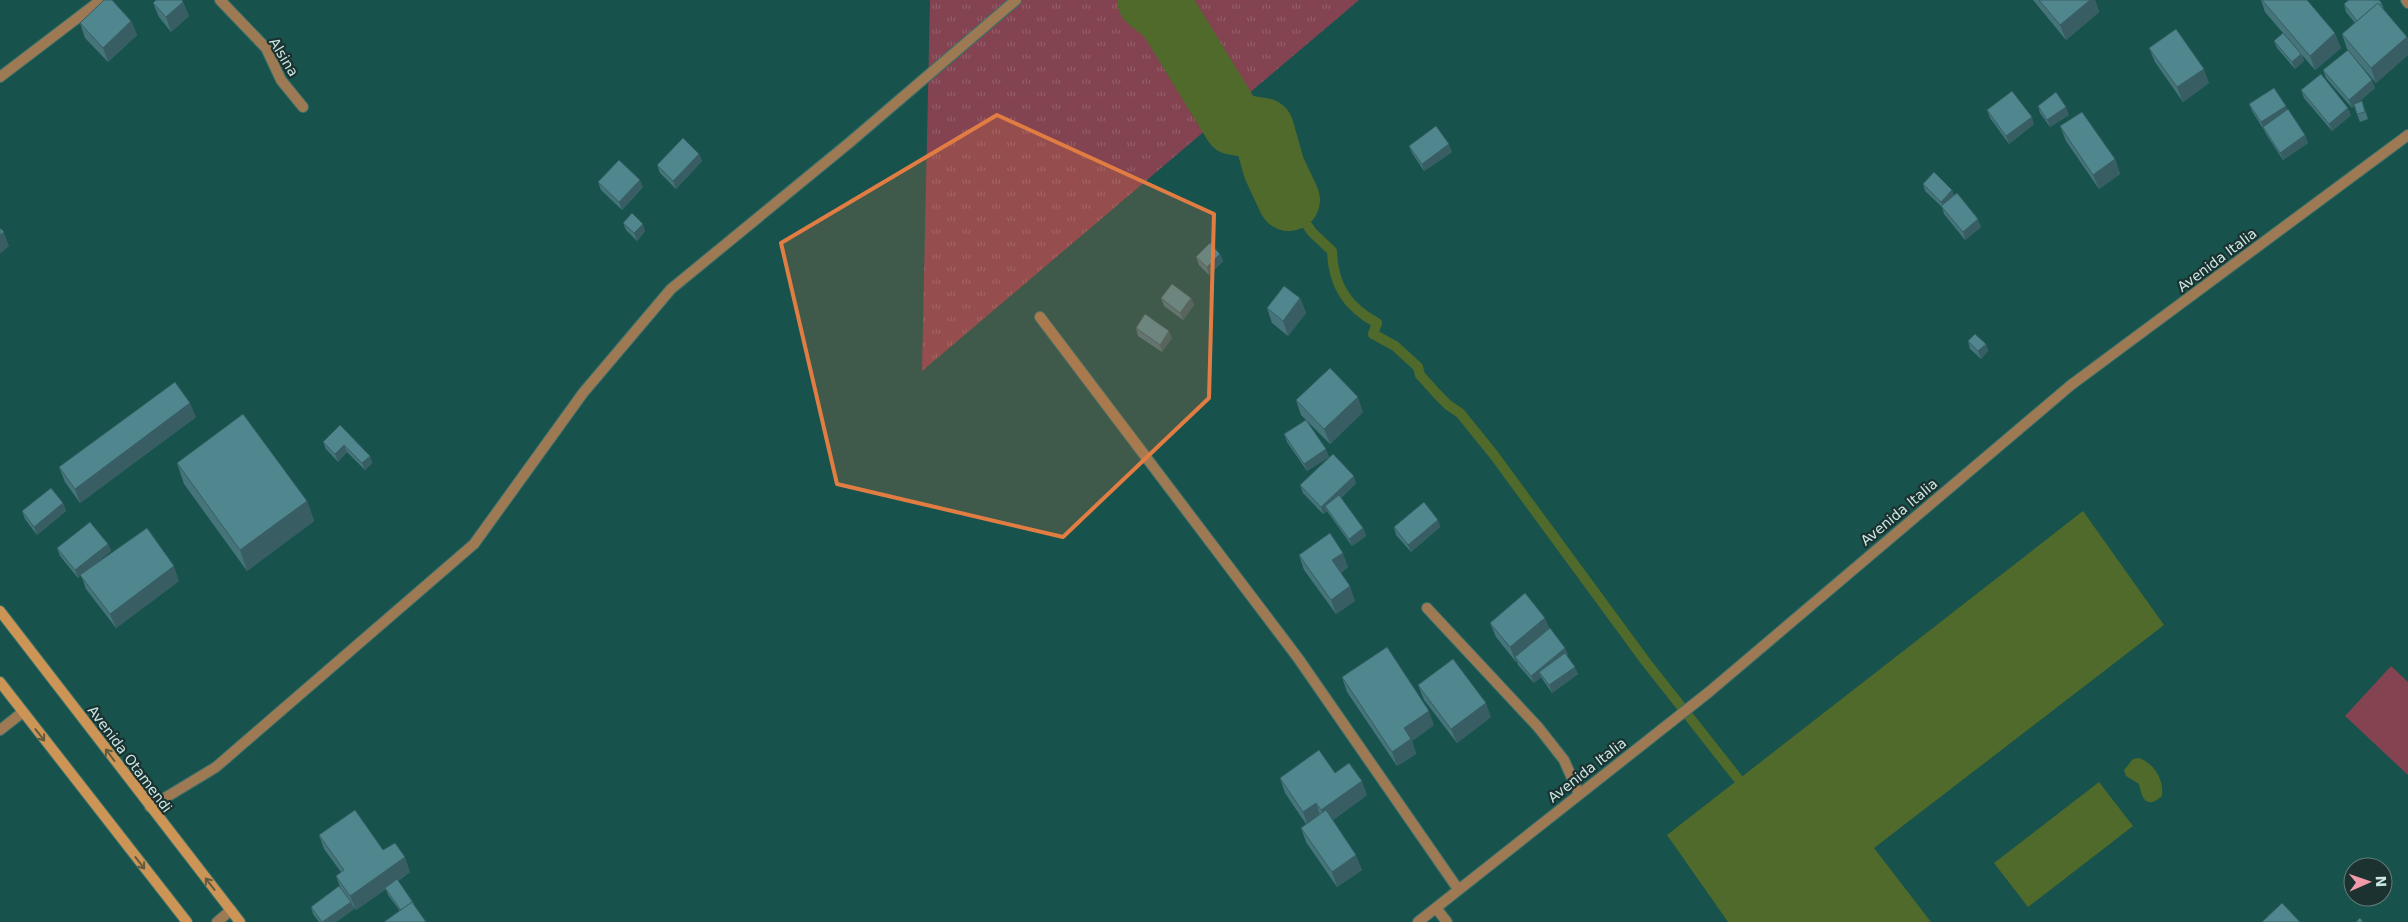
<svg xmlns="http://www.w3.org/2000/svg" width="2408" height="922" font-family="'DejaVu Sans',sans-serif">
<defs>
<pattern id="grass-tufts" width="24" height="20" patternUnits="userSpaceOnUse" patternTransform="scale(1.25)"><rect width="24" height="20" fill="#834350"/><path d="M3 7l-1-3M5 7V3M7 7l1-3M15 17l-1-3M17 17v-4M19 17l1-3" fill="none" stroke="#935e69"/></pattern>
</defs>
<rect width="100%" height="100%" fill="#17524d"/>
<path fill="url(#grass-tufts)" d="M930 0H1359L922 371Z"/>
<path fill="#834350" d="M2391 666 2408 682V775L2345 716Z"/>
<g fill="#506a2b">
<path d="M2083 511 2164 625 1874 848 1931 922H1728L1667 835Z"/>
<path d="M2139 758C2155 764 2164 780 2162 796 2146 810 2142 798 2139 784L2126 776 2124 770 2133 759Z"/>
<path d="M2099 782 2133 826 2028 907 1994 863Z"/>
</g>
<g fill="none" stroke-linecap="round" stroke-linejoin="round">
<path stroke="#506a2b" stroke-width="10" d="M1289 200 1312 232 1332 251C1333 285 1347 307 1377 323L1373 334 1395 346 1418 367 1420 375 1438 395 1448 405 1460 413 1494 455 1646 662 1739 780"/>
<path stroke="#506a2b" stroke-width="62" d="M1148 0 1168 16 1234 124 1263 129 1274 168 1289 200"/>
<defs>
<path id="service" d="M1427 608 1538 727 1564 760 1579 794"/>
<g id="minor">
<path d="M220 0 266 48 281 80 303 107"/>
<path d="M2406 0 2408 3"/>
<path d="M0 77 101 0"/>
<path d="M1040 317 1298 658 1458 889"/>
<path d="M0 730 23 712"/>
<path d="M150 807 216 767 474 544 583 393 671 289 849 143 1016 0"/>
<path d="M1436 908 1447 922"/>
<path d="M217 922 231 910"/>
<path d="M1418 922 1709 692 2071 385 2408 135"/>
</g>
<g id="secondary">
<path d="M0 611 240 922"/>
<path d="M0 682 187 922"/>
</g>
</defs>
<use href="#service" stroke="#3b706b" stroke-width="12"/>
<use href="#minor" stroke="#3b706b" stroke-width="12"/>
<use href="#secondary" stroke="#3b706b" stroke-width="12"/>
<use href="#service" stroke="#9d7a53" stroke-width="10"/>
<use href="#minor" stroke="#9d7a53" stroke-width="10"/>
<use href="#secondary" stroke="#cd9555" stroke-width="10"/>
</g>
<g fill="#45747b">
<path d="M2033 0H2095L2099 12 2066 40Z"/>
<path d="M2261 0H2307L2341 48 2315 70 2302 55 2304 61 2295 69 2277 48 2274 41 2283 33 2265 12Z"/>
<path d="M2347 0H2379L2382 4 2384 10 2407 37 2408 40V55L2376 83 2347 49 2342 34 2355 23 2346 12 2344 4 2348 1Z"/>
<path d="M183 2 189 16 171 32 159 17 153 3Z"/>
<path d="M131 21 137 35 108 62 85 38 80 23Z"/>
<path d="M2149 48 2209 83 2183 102 2155 62Z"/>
<path d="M2323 70 2375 88 2357 103 2362 101 2368 119 2360 122 2354 106 2352 108 2326 78Z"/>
<path d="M2301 90 2351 115 2332 131 2304 98Z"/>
<path d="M2249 104 2287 110 2305 135 2308 143 2283 160 2266 134 2264 130 2252 111Z"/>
<path d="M2038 106 2069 115 2050 127 2040 113Z"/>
<path d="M1987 110 2034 124 2009 144 1990 118Z"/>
<path d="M2060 126 2115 159 2120 174 2099 189 2066 141Z"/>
<path d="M1409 146 1452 152 1424 171 1412 153Z"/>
<path d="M699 154 702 161 676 189 660 173 657 165Z"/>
<path d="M598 182 643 187 622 210 601 190Z"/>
<path d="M1923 184 1952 190 1954 196 1981 227 1965 240 1944 214 1942 207 1925 191Z"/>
<path d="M623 223 645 231 637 241 626 230Z"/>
<path d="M1220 254 1223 261 1209 275 1199 265 1196 257Z"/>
<path d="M1161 298H1191L1194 305 1183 320 1164 306Z"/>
<path d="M1300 298 1306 313 1288 336 1272 323 1267 308Z"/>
<path d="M1136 328 1172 338 1162 352 1138 336Z"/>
<path d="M1968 341 1986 344 1988 351 1981 359 1970 349Z"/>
<path d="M1296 400 1363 412 1330 444 1307 421 1329 457 1307 471 1287 442 1284 434 1306 420 1301 415Z"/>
<path d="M196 417 80 503 65 482 59 467Z"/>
<path d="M340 425 370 456 372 463 365 470 347 452 338 462 326 449 323 442Z"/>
<path d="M177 463 307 501 314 521 247 571 184 484Z"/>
<path d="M1356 483 1341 498 1363 528 1366 536 1352 546 1327 511 1323 514 1303 493 1300 485Z"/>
<path d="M63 503 66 511 37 535 25 519 22 511Z"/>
<path d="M1438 520 1440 527 1411 552 1396 535 1394 527Z"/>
<path d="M108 544 111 551 88 570 179 581 116 628 86 589 81 575 78 578 60 556 57 548Z"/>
<path d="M1299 555 1348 567 1341 573 1355 601 1336 614 1304 570Z"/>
<path d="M1490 623 1549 629 1565 648 1568 655 1567 656 1578 674 1552 693 1541 677 1534 683 1518 665 1517 661 1516 662 1496 637Z"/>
<path d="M1342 677 1434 725 1412 741 1416 754 1397 766 1347 692Z"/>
<path d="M1418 685 1491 717 1457 743 1424 700Z"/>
<path d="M1335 773 1367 795 1333 820 1362 870 1337 887 1306 842 1301 828 1306 824 1285 793 1280 778Z"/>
<path d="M319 835 383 850 410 872 398 881 414 904 400 911 388 895 386 889 356 910 353 906 354 909 336 922H319L313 914 311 907 340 887 336 876 341 872 324 849Z"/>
</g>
<g fill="#385e64">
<path d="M2090 0H2095L2099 12 2066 40 2060 25Z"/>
<path d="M183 2 189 16 171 32 166 17Z"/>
<path d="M131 21 137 35 108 62 103 48Z"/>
<path d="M2335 33 2341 48 2315 70 2310 56Z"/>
<path d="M2407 37 2408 40V55L2376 83 2371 68Z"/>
<path d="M2301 54 2304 61 2295 69 2292 62Z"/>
<path d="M2204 69 2209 83 2183 102 2177 87Z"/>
<path d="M2372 80 2375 88 2352 108 2349 100Z"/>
<path d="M2286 106 2289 114 2263 127 2264 130 2261 122Z"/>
<path d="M2066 107 2069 115 2050 127 2047 120Z"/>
<path d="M2348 108 2351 115 2332 131 2329 124Z"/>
<path d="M2032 117 2034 124 2009 144 2006 136Z"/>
<path d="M2305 135 2308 143 2283 160 2280 153Z"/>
<path d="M1449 144 1452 152 1424 171 1422 164Z"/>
<path d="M699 154 702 161 676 189 673 181Z"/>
<path d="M2115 159 2120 174 2099 189 2093 175Z"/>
<path d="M640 180 643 187 622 210 619 202Z"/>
<path d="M1952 190 1955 198 1944 209 1941 202Z"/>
<path d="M1978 219 1981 227 1965 240 1963 232Z"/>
<path d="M643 224 645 231 637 241 634 233Z"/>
<path d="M4 232 9 246 0 254V235Z"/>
<path d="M1220 254 1223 261 1209 275 1207 267Z"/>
<path d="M1191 298 1194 305 1183 320 1180 313Z"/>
<path d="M1300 298 1306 313 1288 336 1283 321Z"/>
<path d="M1169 331 1172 338 1162 352 1160 345Z"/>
<path d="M1986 344 1988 351 1981 359 1978 351Z"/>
<path d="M1358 397 1363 412 1330 444 1324 429Z"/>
<path d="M190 403 196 417 80 503 75 489Z"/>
<path d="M344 445 347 452 338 462 335 454Z"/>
<path d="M1326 449 1329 457 1307 471 1304 464Z"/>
<path d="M370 456 372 463 365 470 362 463Z"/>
<path d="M1354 476 1356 483 1328 510 1325 506 1327 511 1323 514 1321 507Z"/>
<path d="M307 501 314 521 247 571 240 550Z"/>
<path d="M63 503 66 511 37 535 34 527Z"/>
<path d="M1438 520 1440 527 1411 552 1408 545Z"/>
<path d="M1363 528 1366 536 1352 546 1349 539Z"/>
<path d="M108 544 111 551 78 578 75 570Z"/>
<path d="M1343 553 1348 567 1338 575 1332 560Z"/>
<path d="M174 566 179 581 116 628 110 614Z"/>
<path d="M1350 586 1355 601 1336 614 1331 600Z"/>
<path d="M1545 618 1551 632 1515 657 1517 661 1516 662 1510 647Z"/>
<path d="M1565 648 1568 655 1542 676 1539 672 1541 677 1534 683 1531 676Z"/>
<path d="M1575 667 1578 674 1552 693 1549 685Z"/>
<path d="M1486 703 1491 717 1457 743 1451 729Z"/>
<path d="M1429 711 1434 725 1412 741 1416 754 1397 766 1392 752 1404 728Z"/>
<path d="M1362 781 1367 795 1326 825 1321 810Z"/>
<path d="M1316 803 1321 818 1308 827 1303 812Z"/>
<path d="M1356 855 1362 870 1337 887 1332 872Z"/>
<path d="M405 857 410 872 356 910 350 896Z"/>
<path d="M351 902 354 909 336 922H323Z"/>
</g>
<g fill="#50878f" stroke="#385e64">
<path d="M104 0H112L131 21 103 48 80 23Z"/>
<path d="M156 0H182L183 2 166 17 153 3Z"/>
<path d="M2039 0H2090L2060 25Z"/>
<path d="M2262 0H2307L2335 33 2310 56Z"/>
<path d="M2349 0H2379L2382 4 2380 5 2378 3 2357 21 2344 4Z"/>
<path d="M2378 3 2407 37 2371 68 2342 34Z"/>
<path d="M2176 29 2204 69 2177 87 2149 48Z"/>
<path d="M2283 33 2301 54 2292 62 2274 41Z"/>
<path d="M2348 50 2372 80 2349 100 2323 70Z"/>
<path d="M2321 74 2348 108 2329 124 2301 90Z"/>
<path d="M2274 88 2286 106 2261 122 2249 104Z"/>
<path d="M2012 91 2032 117 2006 136 1987 110Z"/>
<path d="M2056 92 2066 107 2047 120 2038 106Z"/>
<path d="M2362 101 2365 112 2357 114 2354 104Z"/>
<path d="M2288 109 2305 135 2280 153 2263 127Z"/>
<path d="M2082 112 2115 159 2093 175 2060 126Z"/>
<path d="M1436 126 1449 144 1422 164 1409 146Z"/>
<path d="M683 138 699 154 673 181 657 165Z"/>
<path d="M619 160 640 180 619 202 598 182Z"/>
<path d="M1934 172 1952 190 1941 202 1923 184Z"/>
<path d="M1957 193 1978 219 1963 232 1941 206Z"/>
<path d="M632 213 643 224 634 233 623 223Z"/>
<path d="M0 228 4 232 0 235Z"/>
<path d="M1210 243 1220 254 1207 267 1196 257Z"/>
<path d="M1172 284 1191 298 1180 313 1161 298Z"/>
<path d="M1284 286 1300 298 1283 321 1267 308Z"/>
<path d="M1145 314 1169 331 1160 345 1136 328Z"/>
<path d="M1975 334 1986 344 1978 351 1968 341Z"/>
<path d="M1330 368 1358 397 1324 429 1296 400Z"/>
<path d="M175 382 190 403 75 489 59 467Z"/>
<path d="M243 414 307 501 240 550 177 463Z"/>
<path d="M1306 420 1326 449 1304 464 1284 434Z"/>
<path d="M340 425 370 456 362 463 344 445 335 454 323 442Z"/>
<path d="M1333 454 1354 476 1321 507 1300 485Z"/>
<path d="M51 488 63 503 34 527 22 511Z"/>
<path d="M1339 495 1363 528 1349 539 1325 506Z"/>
<path d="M1424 502 1438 520 1408 545 1394 527Z"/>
<path d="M90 522 108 544 75 570 57 548Z"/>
<path d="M147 528 174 566 110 614 80 575Z"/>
<path d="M1330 533 1343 553 1332 560 1350 586 1331 600 1299 555Z"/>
<path d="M1525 593 1545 618 1510 647 1490 623Z"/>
<path d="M1550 628 1565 648 1531 676 1515 657Z"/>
<path d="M1387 647 1429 711 1404 728 1411 739 1392 752 1342 677Z"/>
<path d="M1565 653 1575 667 1549 685 1539 672Z"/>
<path d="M1453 659 1486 703 1451 729 1418 685Z"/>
<path d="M1319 750 1335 773 1349 763 1362 781 1321 810 1316 803 1303 812 1280 778Z"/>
<path d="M355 810 383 850 395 843 405 857 350 896 336 876 344 870 319 835Z"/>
<path d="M1326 810 1356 855 1332 872 1301 828Z"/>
<path d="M397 879 414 904 412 902 401 910 385 888Z"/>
<path d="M339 886 351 902 322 922 311 907Z"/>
<path d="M412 902 426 922H384Z"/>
<path d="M2282 903 2300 922H2262Z"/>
<path d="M2360 918 2363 922H2356Z"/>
</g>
<defs><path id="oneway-shaft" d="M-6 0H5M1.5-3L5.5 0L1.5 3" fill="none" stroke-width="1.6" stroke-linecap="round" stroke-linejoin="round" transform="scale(1.25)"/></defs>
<g stroke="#625a3f">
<use href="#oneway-shaft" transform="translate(40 735) rotate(52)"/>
<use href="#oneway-shaft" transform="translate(110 755) rotate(-127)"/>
<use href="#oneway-shaft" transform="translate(140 863) rotate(52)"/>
<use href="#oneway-shaft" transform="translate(210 884) rotate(-128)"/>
</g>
<path fill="#e17d42" fill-opacity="0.2" stroke="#e17d42" stroke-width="4" stroke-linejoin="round" d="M997 115 1214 214 1209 398 1063 537 837 484 781 243Z"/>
<g text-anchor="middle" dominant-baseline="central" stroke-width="4.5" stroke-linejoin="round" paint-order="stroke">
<g font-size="14" fill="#cce8e5" stroke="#1b3230">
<text transform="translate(284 57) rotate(59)">Alsina</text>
<text transform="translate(2217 260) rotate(-37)">Avenida Italia</text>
<text transform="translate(1899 512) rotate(-40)">Avenida Italia</text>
<text transform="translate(130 759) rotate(53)">Avenida Otamendi</text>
<text transform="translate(1587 770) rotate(-38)">Avenida Italia</text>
</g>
</g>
<g transform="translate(2368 882) rotate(88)"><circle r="24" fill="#1b3230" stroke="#627b78"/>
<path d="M0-4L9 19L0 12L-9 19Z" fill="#f39aaa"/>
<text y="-8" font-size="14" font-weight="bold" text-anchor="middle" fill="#cce8e5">N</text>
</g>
</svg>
